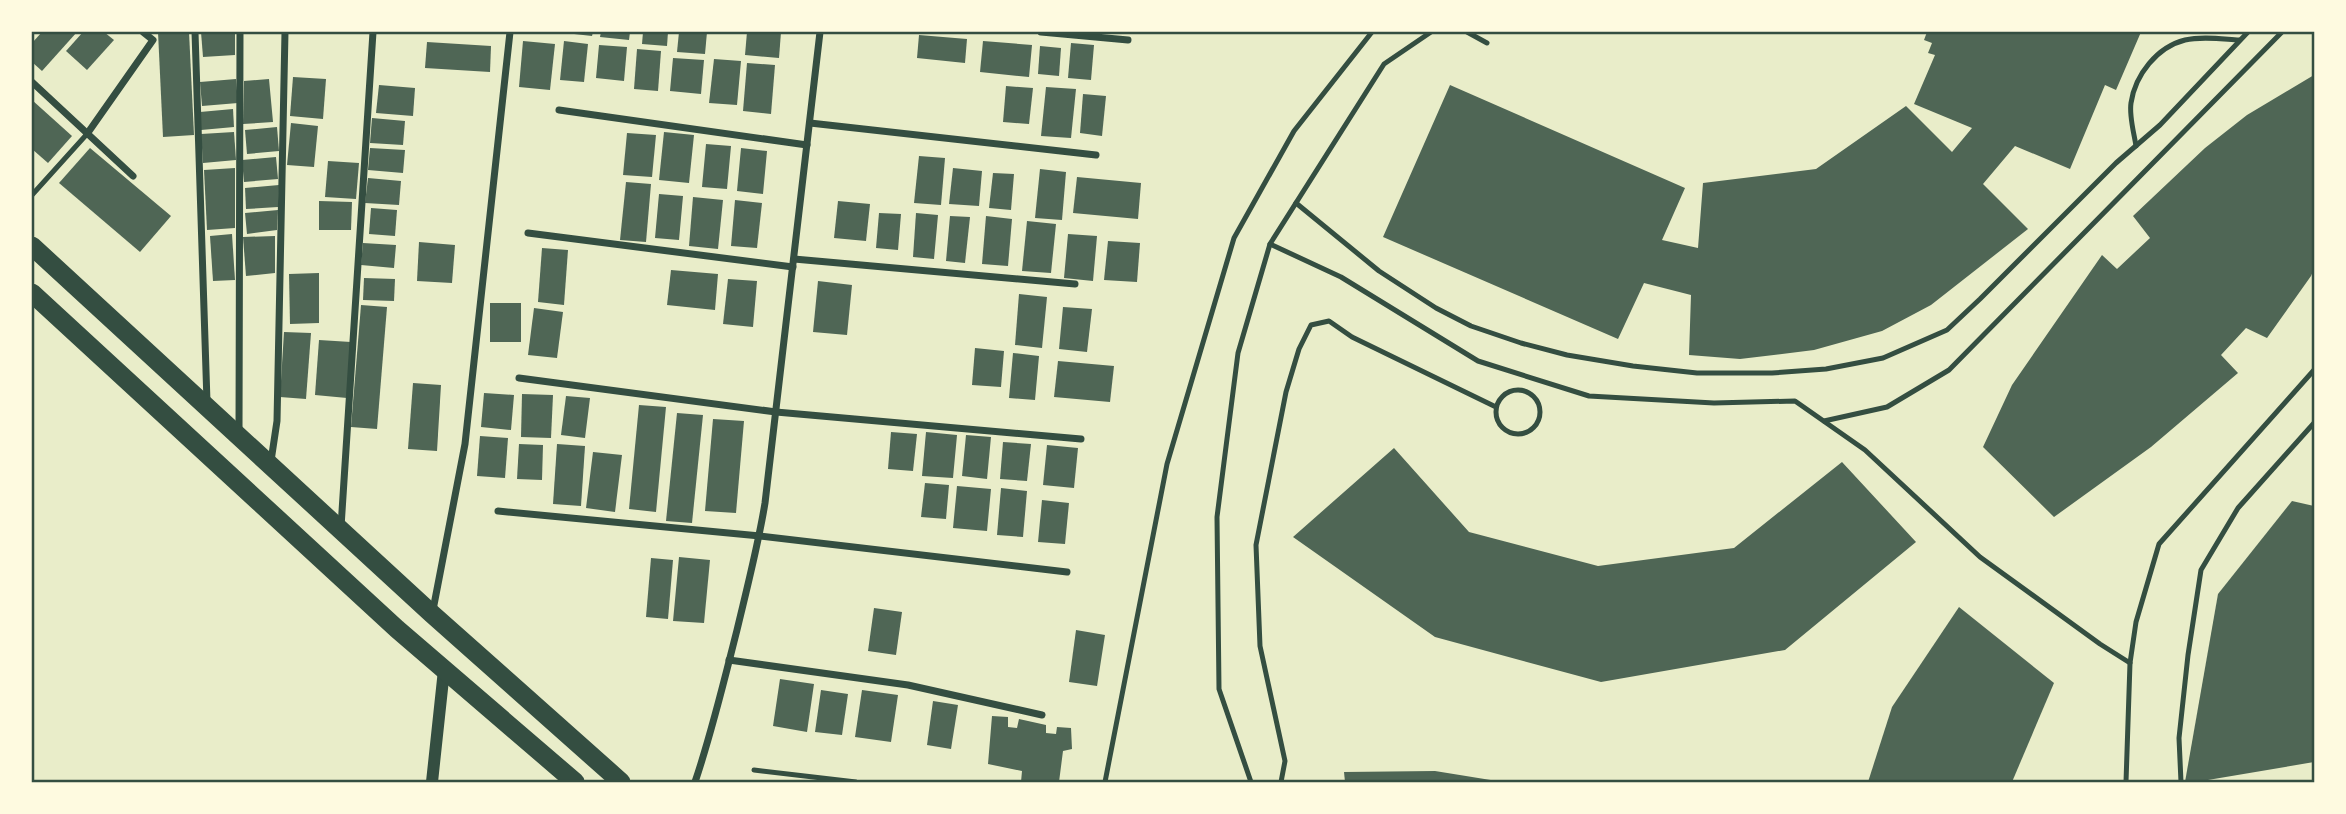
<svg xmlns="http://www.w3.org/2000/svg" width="2346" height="814" font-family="'Varela Round',sans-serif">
<rect width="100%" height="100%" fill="#e9edc9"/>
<g fill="#4f6655">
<path d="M42 32H77L42 71 32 62V43Z"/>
<path d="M83 32H104L114 40 87 70 66 51Z"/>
<path d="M158 32H189L194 135 163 137Z"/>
<path d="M201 32H235V55L203 57Z"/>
<path d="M565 32H593L592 36 565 33Z"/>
<path d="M601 32H630L629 40 600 37Z"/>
<path d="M643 32H668L667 46 642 44Z"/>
<path d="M679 32H707L705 54 677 52Z"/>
<path d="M747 32H781L779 58 745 55Z"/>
<path d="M1927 32H2141L2116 90 2105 85 2070 169 2015 146 1983 184 2028 229 1931 305 1882 331 1814 350 1740 359 1689 355 1691 295 1644 283 1618 339 1383 237 1450 85 1685 188 1662 240 1698 248 1703 183 1816 169 1906 106 1952 152 1972 128 1914 104 1935 55 1928 53 1932 43 1924 40Z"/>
<path d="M919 35 967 39 965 63 917 58Z"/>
<path d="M523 41 555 44 550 90 519 87Z"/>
<path d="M564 41 588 44 584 82 560 80Z"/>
<path d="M983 41 1032 45 1029 77 980 72Z"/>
<path d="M427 42 491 46 490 72 425 68Z"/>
<path d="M1071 43 1094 45 1091 80 1068 78Z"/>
<path d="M599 45 627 47 624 81 596 78Z"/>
<path d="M1040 46 1061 48 1059 76 1038 74Z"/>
<path d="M637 49 661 51 658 91 634 89Z"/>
<path d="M673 58 704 60 701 94 670 91Z"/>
<path d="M714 59 741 61 737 105 709 103Z"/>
<path d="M747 63 775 65 771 114 743 111Z"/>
<path d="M2314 75V269L2311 276 2267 338 2246 328 2221 355 2238 373 2151 447 2054 517 1983 447 2012 385 2102 255 2117 269 2150 238 2133 216 2205 148 2247 115Z"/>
<path d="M293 77 326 79 323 119 290 116Z"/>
<path d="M236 79 238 103 202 106 200 82Z"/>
<path d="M269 79 273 122 243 124 244 81Z"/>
<path d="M379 85 415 88 413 116 376 113Z"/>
<path d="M1006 86 1033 88 1029 124 1003 122Z"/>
<path d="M1046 87 1076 89 1071 138 1041 136Z"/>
<path d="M1083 94 1106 96 1102 136 1080 133Z"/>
<path d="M32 100 72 136 48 163 32 149Z"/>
<path d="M233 109 234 127 201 130 200 112Z"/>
<path d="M372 118 405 121 403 145 370 143Z"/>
<path d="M291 123 318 126 314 167 287 165Z"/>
<path d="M277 127 279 151 247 154 245 130Z"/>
<path d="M234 132 236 160 203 163 201 134Z"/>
<path d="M664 132 694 135 689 183 659 180Z"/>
<path d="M627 133 656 135 652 177 623 175Z"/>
<path d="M706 144 731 146 727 189 702 187Z"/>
<path d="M90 148 171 216 140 252 59 183Z"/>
<path d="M370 148 405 150 403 173 368 170Z"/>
<path d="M741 148 767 151 763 194 737 191Z"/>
<path d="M919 156 945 158 941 205 914 203Z"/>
<path d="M276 157 278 179 244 182 242 160Z"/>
<path d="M328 161 359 163 356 199 325 197Z"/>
<path d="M235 168V228L207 230 204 170Z"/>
<path d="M953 168 982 171 979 206 949 204Z"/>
<path d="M1040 169 1066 172 1062 220 1035 218Z"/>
<path d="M993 173 1014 174 1011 210 989 208Z"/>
<path d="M1077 177 1141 183 1138 219 1073 213Z"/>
<path d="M368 178 401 181 399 205 365 203Z"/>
<path d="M626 182 651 184 646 242 620 240Z"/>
<path d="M279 185 278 207 246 209 245 188Z"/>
<path d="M659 194 683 196 679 240 655 238Z"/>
<path d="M693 197 723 200 718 249 689 246Z"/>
<path d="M735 200 762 203 757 248 731 246Z"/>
<path d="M319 201 352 202 351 230H319Z"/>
<path d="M838 201 870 204 866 241 834 238Z"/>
<path d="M371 208 397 210 395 236 369 234Z"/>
<path d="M278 210 277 230 247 234 245 213Z"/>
<path d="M879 213 901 214 898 250 876 248Z"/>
<path d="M916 213 938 215 934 259 913 257Z"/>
<path d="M950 216 970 217 965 263 946 261Z"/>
<path d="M986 216 1012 219 1008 266 982 264Z"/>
<path d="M1027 221 1056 224 1051 273 1022 271Z"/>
<path d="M232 234 235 280 213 281 210 236Z"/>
<path d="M1068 234 1097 236 1093 281 1064 278Z"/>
<path d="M275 236V273L246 276 243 237Z"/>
<path d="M1108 241 1140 243 1137 282 1104 280Z"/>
<path d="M419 242 455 245 452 283 417 281Z"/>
<path d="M363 243 396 245 394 268 361 265Z"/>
<path d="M542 248 568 250 564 305 538 302Z"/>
<path d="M671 270 718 274 715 310 667 305Z"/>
<path d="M319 273V323L290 324 289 274Z"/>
<path d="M364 278 395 279 394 301 363 300Z"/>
<path d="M728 279 757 281 753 327 723 324Z"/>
<path d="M818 281 852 285 847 335 813 332Z"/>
<path d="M1019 294 1047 297 1042 348 1015 345Z"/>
<rect x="490" y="303" width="31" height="39"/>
<path d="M361 305 387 307 377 429 351 427Z"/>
<path d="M1063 307 1092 309 1087 352 1059 349Z"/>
<path d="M534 308 563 312 557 358 528 355Z"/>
<path d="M284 332 311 333 306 399 280 397Z"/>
<path d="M319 340 351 342 347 398 315 395Z"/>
<path d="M975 348 1004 351 1001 387 972 385Z"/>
<path d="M1013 353 1039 356 1035 400 1009 398Z"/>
<path d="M1058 361 1114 366 1110 402 1054 397Z"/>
<path d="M413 383 441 385 437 451 408 449Z"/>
<path d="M484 393 514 395 511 430 481 427Z"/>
<path d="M522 394 553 395 551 438 521 437Z"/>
<path d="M566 396 590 398 585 438 561 435Z"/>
<path d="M639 405 666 407 656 512 629 509Z"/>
<path d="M677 413 703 415 692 523 666 521Z"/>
<path d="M713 419 744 421 736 513 705 511Z"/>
<path d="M891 432 917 434 913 471 888 469Z"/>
<path d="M926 432 957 435 953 478 922 476Z"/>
<path d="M966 435 991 437 987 479 962 476Z"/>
<path d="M480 436 508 438 505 478 477 476Z"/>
<path d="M1003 442 1031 444 1027 481 1000 479Z"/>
<path d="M519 444 543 445 542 480 517 479Z"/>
<path d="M557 444 585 446 581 506 553 504Z"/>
<path d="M1047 445 1078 448 1074 488 1043 485Z"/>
<path d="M1394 448 1469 532 1598 566 1734 548 1842 462 1916 542 1785 650 1601 682 1435 637 1293 537Z"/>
<path d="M593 452 622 455 615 512 586 508Z"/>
<path d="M925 483 949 485 946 519 921 517Z"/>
<path d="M957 486 991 489 987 531 953 528Z"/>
<path d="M1001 488 1027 491 1023 537 997 535Z"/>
<path d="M1042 500 1069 503 1065 544 1038 542Z"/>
<path d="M2292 501 2314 506V762L2196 782H2185L2218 594Z"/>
<path d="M679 557 710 560 704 623 673 621Z"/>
<path d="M651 558 673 560 668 619 646 617Z"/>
<path d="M1959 607 2054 683 2012 782H1868L1892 707Z"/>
<path d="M874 608 902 612 896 655 868 651Z"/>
<path d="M1076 630 1105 635 1097 686 1069 682Z"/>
<path d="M780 679 814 684 807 732 773 726Z"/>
<path d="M821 690 848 694 842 735 815 732Z"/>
<path d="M862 690 898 695 891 742 855 737Z"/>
<path d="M933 701 958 705 951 749 927 745Z"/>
<path d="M992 716 1008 717V727L1017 728 1019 719 1046 725V733L1056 734 1057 727 1071 728 1072 749 1063 751 1059 782H1021L1022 771 988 764Z"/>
<path d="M1435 771 1503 782H1345L1344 772Z"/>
</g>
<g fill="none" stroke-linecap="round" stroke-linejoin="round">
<g stroke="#344e41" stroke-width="5">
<path d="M1467 32 1487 43"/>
<path d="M2136 146C2134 133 2129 116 2131 103 2135 75 2157 47 2185 40 2202 36 2222 39 2239 40"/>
<path d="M32 195 87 134"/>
<path d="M1296 203 1379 271 1436 308 1471 326 1521 343 1567 355 1633 366 1697 373H1772L1826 369 1883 358 1947 330 1980 299 2116 163 2160 125 2248 32"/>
<path d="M1270 244 1341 277 1478 361 1589 396 1714 403 1795 401 1865 450 1980 557 2100 644 2130 663"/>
<circle cx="1518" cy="412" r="22"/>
<path d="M1824 421 1887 407 1949 370 2282 32"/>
<path d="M754 770 856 782"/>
<path d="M1105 782 1167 464 1234 238 1294 131 1372 32"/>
<path d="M1251 782 1219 689 1217 517 1238 353 1270 244 1384 64 1431 32"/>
<path d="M1281 782 1285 761 1260 646 1256 545 1286 392 1299 349 1311 325 1329 321 1352 337 1496 407"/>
<path d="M2126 782 2130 663 2136 622 2159 544 2314 370"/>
<path d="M2181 782 2179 738 2188 655 2201 570 2238 508 2314 423"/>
</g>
<g stroke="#344e41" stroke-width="7">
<path d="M195 32 207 402"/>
<path d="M1041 32 1128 40"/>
<path d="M32 82 133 176"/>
<path d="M559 110 807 145"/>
<path d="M810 123 1096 155"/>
<path d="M87 134 153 40 143 32"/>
<path d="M528 233 793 267"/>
<path d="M794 259 1075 284"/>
<path d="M519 378 776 412 1081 439"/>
<path d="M239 433 240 32"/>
<path d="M271 461 277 421 285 32"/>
<path d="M498 511 760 536 1067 572"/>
<path d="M341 527 373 32"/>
<path d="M433 610 465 444 510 32"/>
<path d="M729 660 908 685 1042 715"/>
<path d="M695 782C712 732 724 681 737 630 747 588 758 546 765 503L820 32"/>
</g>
<path stroke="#344e41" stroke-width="12" d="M432 782 444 670"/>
<g stroke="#344e41" stroke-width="19">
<path d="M32 246 432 614 621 782"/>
<path d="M32 293 397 629 575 782"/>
</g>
</g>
<rect width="2346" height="814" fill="none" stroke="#fefae0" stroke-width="66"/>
<rect x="33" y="33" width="2280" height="748" fill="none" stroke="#344e41" stroke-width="2.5"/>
</svg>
